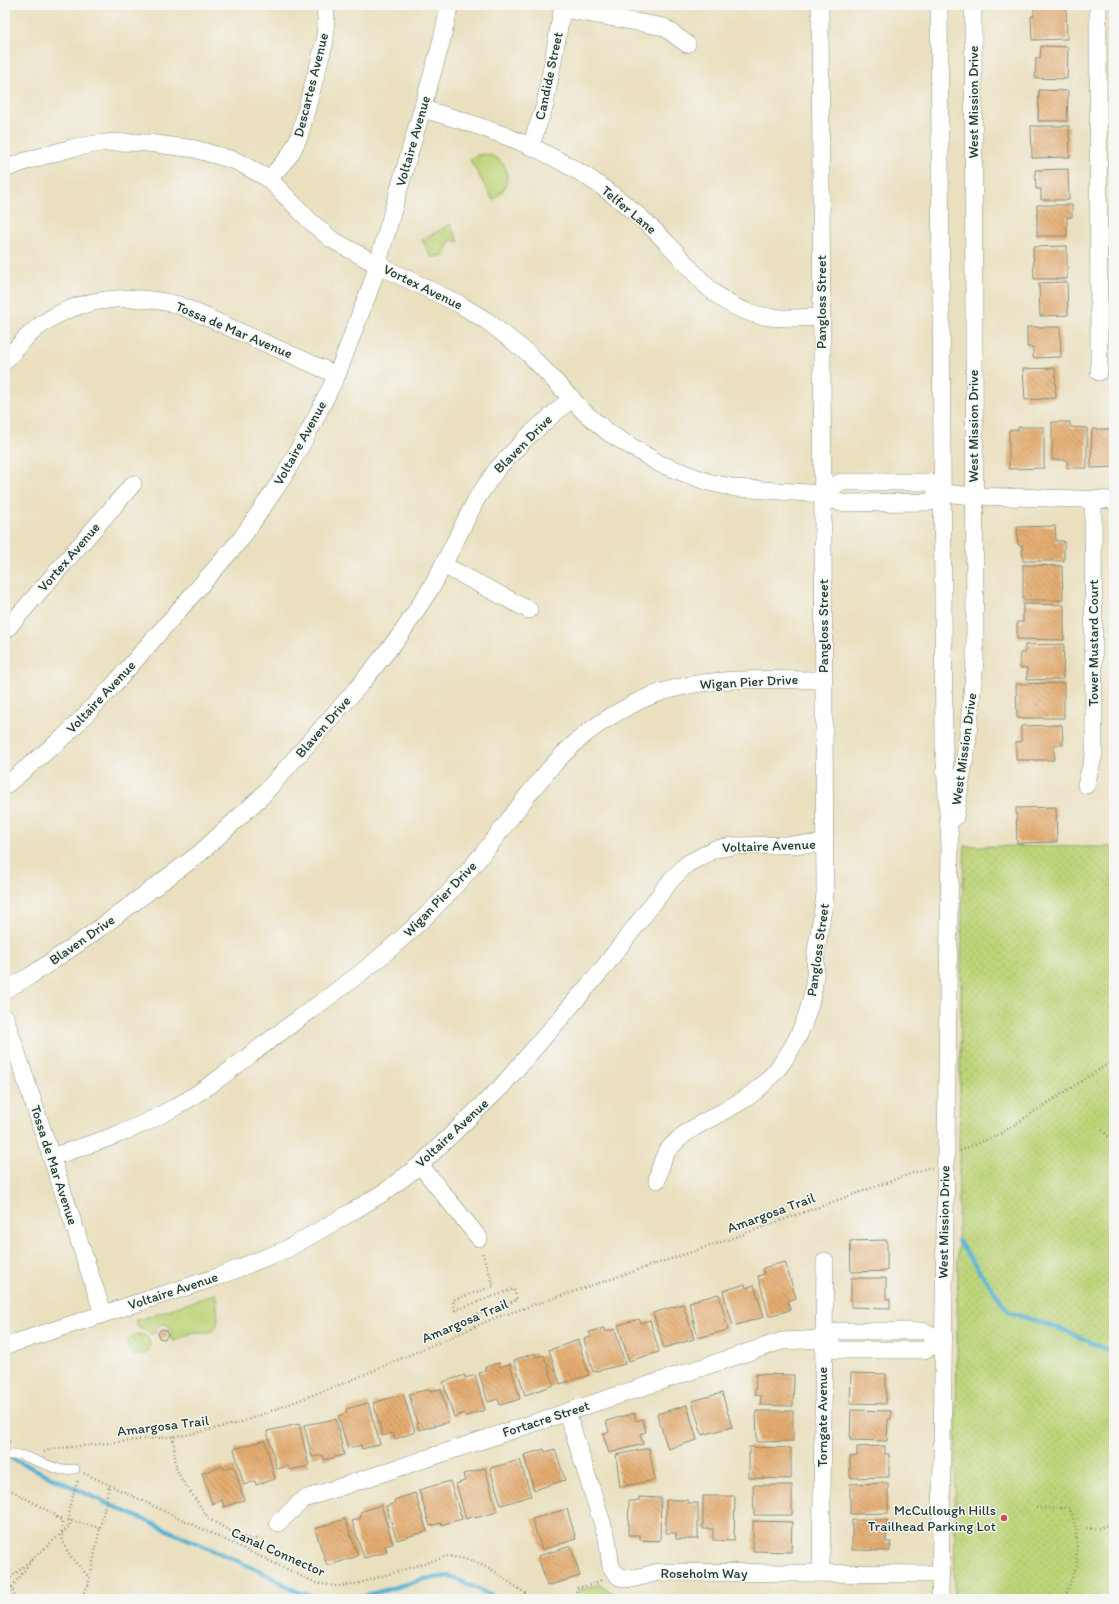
<svg xmlns="http://www.w3.org/2000/svg" width="1119" height="1604" font-family="Itim,sans-serif">
<defs>
<pattern id="park-dots" width="8" height="8" patternUnits="userSpaceOnUse"><rect width="8" height="8" fill="#bdd478"/><path d="M2 2h.1M6 6h.1" fill="none" stroke="#a2b768" stroke-width="1.8" stroke-linecap="round"/></pattern>
<pattern id="building-back-hatch" width="6" height="6" patternUnits="userSpaceOnUse"><rect width="6" height="6" fill="#e4ac70"/><path d="M-1 5l2 2M0 0l6 6M5-1l2 2" fill="none" stroke="#b88d5d"/></pattern>
</defs>
<rect width="100%" height="100%" fill="#f6f6f2"/>
<filter id="ink" filterUnits="userSpaceOnUse"><feTurbulence type="fractalNoise" baseFrequency=".025" numOctaves="2"/><feDisplacementMap in="SourceGraphic" scale="8" xChannelSelector="R" yChannelSelector="G"/><feConvolveMatrix kernelMatrix="1 2 1 2 8 2 1 2 1" color-interpolation-filters="sRGB"/></filter>
<filter id="wash" filterUnits="userSpaceOnUse"><feTurbulence type="fractalNoise" baseFrequency=".012" numOctaves="4" result="noise"/><feDisplacementMap in="SourceGraphic" scale="16" xChannelSelector="R" yChannelSelector="G"/><feGaussianBlur stdDeviation="0.9" result="paint"/><feColorMatrix in="noise" values="0 0 0 0 0 0 0 0 0 0 0 0 0 0 0 0 0 1.4 0 .05"/><feComposite in="paint" operator="in"/></filter>
<g filter="url(#wash)">
<rect width="100%" height="100%" fill="#eae0bf"/>
<g fill="#bdd478" stroke="#6e8856">
<path d="M484 154C512 158 514 186 493 200L470 160 478 155Z"/>
<path d="M216 1294 218 1320 216 1328 209 1332H194L174 1341 170 1338 172 1331 168 1325 161 1324 156 1329 155 1333 151 1334 145 1330 139 1328 135 1321Z"/>
<path d="M600 1584 612 1593 630 1599H583L578 1593 581 1590Z"/>
</g>
<g fill="url(#park-dots)" stroke="#6e8856">
<path d="M450 224 459 242 450 240 445 256 431 257 422 240Z"/>
<path d="M965 846 1114 847V1599H954L962 901Z"/>
<circle cx="139" cy="1345" r="11"/>
</g>
<g fill="none" stroke-linecap="round" stroke-linejoin="round">
<g stroke="#55b2d3" stroke-width="4.5">
<path d="M958 1241 1009 1312 1066 1331 1114 1353"/>
<path d="M9 1457 106 1503 258 1570 298 1592 322 1599"/>
<path d="M354 1599 424 1579 450 1576 499 1599"/>
</g>
</g>
<g id="blocks">
<g fill="url(#building-back-hatch)">
<path d="M1066 7 1067 39 1032 40 1031 16H1034V8Z"/>
<path d="M1041 46 1068 47 1067 79 1035 78 1036 58H1040Z"/>
<path d="M1039 90 1068 91 1067 121H1038Z"/>
<path d="M1031 126H1069L1070 157 1032 158Z"/>
<path d="M1068 169 1069 200H1041V189H1036L1035 170Z"/>
<path d="M1037 205H1072V217H1067V236H1037Z"/>
<path d="M1067 246V279H1034L1033 247Z"/>
<path d="M1067 282 1068 315 1040 316 1039 283Z"/>
<path d="M1027 327H1060L1061 357 1033 358V347H1027Z"/>
<path d="M1055 368 1056 398 1025 400 1023 369Z"/>
<path d="M1052 422H1070V427L1087 428V468H1067V460H1052Z"/>
<path d="M1018 427H1044V468L1009 469V430H1018Z"/>
<path d="M1092 429H1114V467L1091 468Z"/>
<path d="M1055 526 1056 541H1064V561H1023L1022 545H1018L1017 527Z"/>
<path d="M1023 565 1062 566 1063 600H1023Z"/>
<path d="M1023 604 1064 605V640L1017 639V622H1023Z"/>
<path d="M1064 644 1063 679 1027 680V668H1020V653H1025V645Z"/>
<path d="M1064 683V718H1017L1016 684Z"/>
<path d="M1062 725 1063 745H1054V760H1016V742H1021V726Z"/>
<path d="M1056 807 1057 842 1017 843 1016 808Z"/>
<path d="M887 1240V1271L851 1272 850 1241Z"/>
<path d="M785 1262 796 1298 788 1301 790 1310 769 1316 758 1276 764 1274 763 1268Z"/>
<path d="M851 1278H886V1299H890V1308L851 1307Z"/>
<path d="M745 1284 746 1288 754 1285 764 1317 733 1326 723 1291Z"/>
<path d="M719 1294 728 1330 698 1338 689 1302Z"/>
<path d="M683 1304 694 1339 664 1348 653 1313Z"/>
<path d="M639 1319 641 1323 650 1320 659 1352 629 1361 618 1325Z"/>
<path d="M604 1328 605 1332 615 1329 625 1364 593 1372 584 1339 591 1337 589 1332Z"/>
<path d="M161 1329 166 1330 168 1335 165 1339 159 1338 158 1333Z"/>
<path d="M578 1340 589 1375 560 1384 549 1350Z"/>
<path d="M535 1353 536 1357 544 1355 554 1385 525 1395 514 1360Z"/>
<path d="M499 1363 500 1367 510 1364 520 1399 500 1405 498 1399 488 1402 479 1373 486 1371 485 1367Z"/>
<path d="M851 1373 886 1374V1404L850 1403Z"/>
<path d="M756 1374 794 1375 793 1406 760 1405 761 1396 755 1395Z"/>
<path d="M465 1375V1378L475 1375 485 1410 465 1416 464 1413 454 1417 443 1382Z"/>
<path d="M430 1389 431 1391 441 1389 449 1422 419 1430 409 1394Z"/>
<path d="M722 1393 732 1427 702 1435 692 1401Z"/>
<path d="M403 1394 415 1432 395 1439 393 1433 383 1436 373 1403Z"/>
<path d="M368 1403 380 1444 362 1449 361 1445 348 1448 338 1416 347 1413 346 1409Z"/>
<path d="M687 1405 697 1440 668 1449 657 1414Z"/>
<path d="M851 1410 891 1411V1419H888L887 1441 850 1440Z"/>
<path d="M756 1411H793V1441L757 1442Z"/>
<path d="M634 1413 636 1421 642 1419 646 1432 640 1434 643 1444 609 1453 603 1434 609 1432 606 1421Z"/>
<path d="M336 1419 344 1455 324 1460 323 1455 312 1457 304 1425Z"/>
<path d="M299 1424 309 1466 289 1470 288 1466 277 1469 267 1431Z"/>
<path d="M265 1440 275 1479 256 1485 255 1481 244 1485 234 1449Z"/>
<path d="M885 1446V1454H889V1477L850 1478V1457L857 1456V1447Z"/>
<path d="M749 1447 791 1448V1479L749 1478Z"/>
<path d="M649 1448 655 1480 620 1487 616 1455Z"/>
<path d="M544 1449 545 1452 555 1449 565 1480 534 1490 524 1455Z"/>
<path d="M520 1460 531 1496 501 1505 490 1468Z"/>
<path d="M224 1466V1469L234 1466 244 1500 224 1507 222 1500 212 1504 202 1473Z"/>
<path d="M485 1468 497 1512 475 1518V1516L466 1519 456 1484 465 1481 463 1474Z"/>
<path d="M450 1481 462 1519 441 1525V1523L430 1526 419 1490Z"/>
<path d="M888 1483V1513L850 1514V1484Z"/>
<path d="M753 1485H792V1515H754Z"/>
<path d="M415 1493 427 1531 397 1540 386 1506 395 1503 394 1500Z"/>
<path d="M703 1496H735L734 1541 713 1540V1529H703Z"/>
<path d="M639 1497 661 1498 660 1541 640 1540V1535H628L629 1501H639Z"/>
<path d="M666 1500H688V1503H698V1539H676V1533H666Z"/>
<path d="M381 1505 393 1544 385 1546 387 1552 364 1558 352 1521 361 1518 360 1512Z"/>
<path d="M567 1509 576 1539 542 1550 532 1519Z"/>
<path d="M345 1519 358 1556 327 1566 315 1529Z"/>
<path d="M852 1520H887L886 1542H891L890 1551 852 1550Z"/>
<path d="M753 1521 792 1522 791 1552 753 1551Z"/>
<path d="M571 1546 580 1576 547 1586 538 1556Z"/>
</g>
</g>
</g>
<g filter="url(#ink)">
<use href="#blocks" fill-opacity="0" stroke="#848e7a" stroke-width="1"/>
<g fill="none" stroke-linecap="round" stroke-linejoin="round">
<defs>
<path id="lane" d="M5 1455H21L61 1470 75 1469"/>
<g id="street">
<path d="M939 5 944 747 950 845 940 1599"/>
<path d="M1098 5 1099 372"/>
<path d="M563 9 664 27 687 44"/>
<path d="M423 109C487 127 550 149 605 189 627 205 648 223 667 243 695 271 711 301 751 313 773 320 798 318 821 317"/>
<path d="M531 145 545 105 563 5"/>
<path d="M5 169 26 161 72 148 101 143 124 142 148 143 195 149 236 161 269 179 310 221 331 239 378 265 459 304 487 321 529 354 585 413 609 433 660 464 708 482 735 488 822 494 841 503 929 502 943 493"/>
<path d="M269 179 290 155 299 137 325 41 326 20 325 5"/>
<path d="M5 361C13 352 21 342 30 334 70 297 128 292 179 305L337 375"/>
<path d="M822 494 841 482H928L943 493 974 496 1114 500"/>
<path d="M443 565 529 610"/>
<path d="M5 631 133 484"/>
<path d="M1086 785 1094 754 1093 500"/>
<path d="M5 786 66 735 110 689 241 539 284 476 309 431 337 375 372 283 440 47 450 5"/>
<path d="M955 817 967 745 975 662 973 5"/>
<path d="M5 990 30 976 89 936 148 892 199 854 261 797 360 685 401 634 434 583 477 498 497 469 526 438 572 398"/>
<path d="M5 1017 103 1313"/>
<path d="M51 1157C92 1144 133 1131 170 1110 207 1090 240 1062 274 1037 321 1002 370 969 412 929 430 913 446 896 462 878 501 836 531 783 574 744 592 727 615 713 637 702 694 674 762 680 823 680"/>
<path d="M420 1165 479 1238"/>
<path d="M657 1180C660 1170 662 1157 669 1149 690 1122 733 1112 759 1088 791 1060 811 1018 815 976 816 968 815 959 816 951 819 932 823 913 825 894L820 5"/>
<path d="M823 1339 837 1350H924L943 1341"/>
<path d="M5 1346 217 1277 287 1249 350 1213 386 1191 420 1165 501 1087 601 971 671 880 687 864 715 849 733 846 825 844"/>
<path d="M567 1412 607 1538 611 1567 619 1577 632 1579 658 1572 941 1574"/>
<path d="M278 1523 304 1499 782 1341 823 1339 838 1331H924L943 1341"/>
<path d="M821 1573 825 1261"/>
</g>
</defs>
<use href="#lane" stroke="#848e7a" stroke-width="10"/>
<use href="#street" stroke="#848e7a" stroke-width="18"/>
<g stroke="#848e7a" stroke-width="2.5" stroke-dasharray="1 3" stroke-linecap="butt">
<path d="M1102 1130 1114 1142"/>
<path d="M960 1151 1000 1134 1114 1060"/>
<path d="M474 1326 471 1317 517 1300 514 1289 455 1310 453 1300 494 1286 482 1252"/>
<path d="M173 1436 176 1467 180 1477 209 1519 232 1532 252 1540 259 1538"/>
<path d="M5 1441 12 1442"/>
<path d="M44 1452 51 1449 186 1435 239 1423 347 1382 495 1318 727 1240 927 1168H932"/>
<path d="M84 1473 316 1583 335 1586 353 1585 448 1556 470 1560 491 1569 533 1599"/>
<path d="M5 1487 54 1514 62 1522C59 1549 73 1559 90 1578"/>
<path d="M1036 1508H1069L1076 1527 1077 1565 1064 1599"/>
<path d="M56 1517 100 1528"/>
<path d="M1086 1528 1096 1529 1114 1523"/>
<path d="M12 1587 32 1560"/>
<path d="M16 1599 8 1580 70 1526 69 1508 78 1480"/>
<path d="M79 1599 88 1586 109 1486"/>
<path d="M579 1599 576 1593 577 1588 594 1584 601 1580"/>
</g>
<use href="#lane" stroke="#fff" stroke-width="9"/>
<use href="#street" stroke="#fff" stroke-width="17"/>
</g>
</g>
<circle fill="#d1495b" stroke="#f6f6f2" stroke-width="1.5" cx="1004" cy="1518" r="4"/>
<g text-anchor="middle" dominant-baseline="central" stroke-width="3" stroke-linejoin="round" paint-order="stroke">
<g font-size="14" fill="#1f3d34" stroke="#f6f6f2">
<text transform="translate(549 76) rotate(-78)">Candide Street</text>
<text transform="translate(311 85) rotate(-76)">Descartes Avenue</text>
<text transform="translate(973 102) rotate(-90)">West Mission Drive</text>
<text transform="translate(413 141) rotate(-74)">Voltaire Avenue</text>
<text transform="translate(629 210) rotate(40)">Telfer Lane</text>
<text transform="translate(423 287) rotate(26)">Vortex Avenue</text>
<text transform="translate(821 302) rotate(-90)">Pangloss Street</text>
<text transform="translate(234 330) rotate(23)">Tossa de Mar Avenue</text>
<text transform="translate(973 426) rotate(-90)">West Mission Drive</text>
<text transform="translate(300 443) rotate(-61)">Voltaire Avenue</text>
<text transform="translate(523 444) rotate(-45)">Blaven Drive</text>
<text transform="translate(69 557) rotate(-49)">Vortex Avenue</text>
<text transform="translate(823 626) rotate(-90)">Pangloss Street</text>
<text transform="translate(1093 643) rotate(-90)">Tower Mustard Court</text>
<text transform="translate(749 682) rotate(-3)">Wigan Pier Drive</text>
<text transform="translate(101 697) rotate(-47)">Voltaire Avenue</text>
<text transform="translate(323 727) rotate(-49)">Blaven Drive</text>
<text transform="translate(964 749) rotate(-82)">West Mission Drive</text>
<text transform="translate(769 846) rotate(-2)">Voltaire Avenue</text>
<text transform="translate(440 899) rotate(-46)">Wigan Pier Drive</text>
<text transform="translate(82 940) rotate(-35)">Blaven Drive</text>
<text transform="translate(818 950) rotate(-82)">Pangloss Street</text>
<text transform="translate(452 1133) rotate(-43)">Voltaire Avenue</text>
<text transform="translate(54 1165) rotate(72)">Tossa de Mar Avenue</text>
<text transform="translate(771 1213) rotate(-20)">Amargosa Trail</text>
<text transform="translate(944 1222) rotate(-89)">West Mission Drive</text>
<text transform="translate(173 1291) rotate(-18)">Voltaire Avenue</text>
<text transform="translate(465 1321) rotate(-23)">Amargosa Trail</text>
<text transform="translate(822 1417) rotate(-90)">Torngate Avenue</text>
<text transform="translate(546 1419) rotate(-18)">Fortacre Street</text>
<text transform="translate(163 1426) rotate(-7)">Amargosa Trail</text>
<text transform="translate(278 1552) rotate(24)">Canal Connector</text>
<text x="704" y="1573">Roseholm Way</text>
</g>
<g font-size="14" fill="#1f3d34" stroke="#f6f6f2" text-anchor="end">
<text x="996" y="1510">McCullough Hills<tspan x="996" dy="16">Trailhead Parking Lot</tspan></text>
</g>
</g>
<rect width="1119" height="1604" fill="none" stroke="#f6f6f2" stroke-width="20"/>
</svg>
